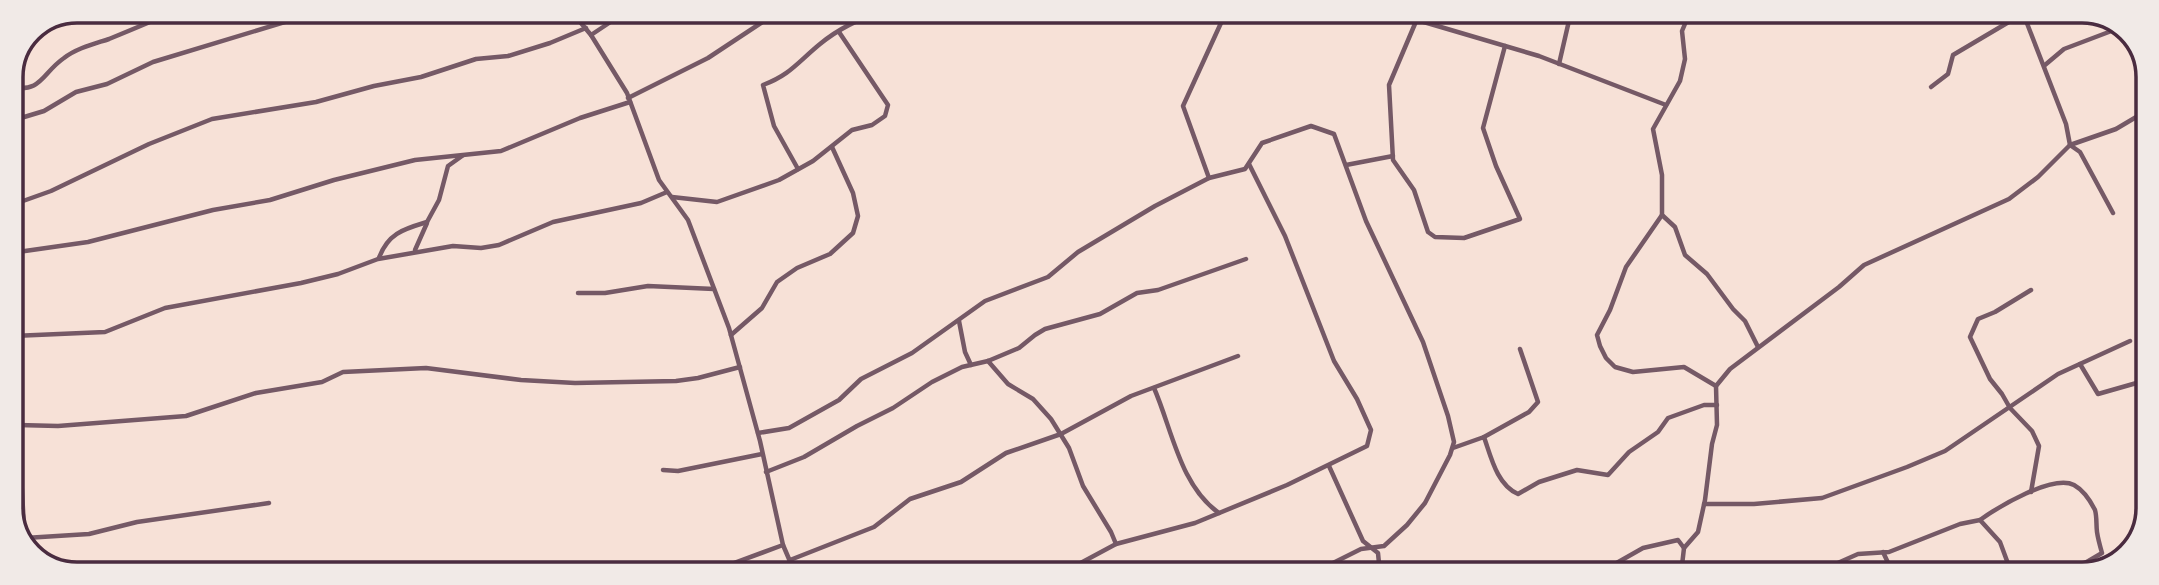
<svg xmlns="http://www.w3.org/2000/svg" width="2159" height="585" font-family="'Varela Round',sans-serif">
<rect width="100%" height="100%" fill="#f7e1d7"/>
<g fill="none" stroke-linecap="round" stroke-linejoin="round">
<g stroke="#755966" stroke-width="4.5">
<path d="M571 11 591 35 627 93 659 180 688 220 729 328 760 441 783 545 795 573"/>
<path d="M1420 12 1389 85 1393 160 1414 190 1428 232 1435 237 1464 238 1520 219 1496 166 1483 128 1505 46"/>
<path d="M1690 12 1682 31 1685 59 1680 81 1653 129 1662 175V215L1675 227 1685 255 1707 274 1733 309 1745 321 1758 347"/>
<path d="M2023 13 2066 124 2070 145 2080 152 2113 213"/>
<path d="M1417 20 1539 56 1666 105"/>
<path d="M591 35 627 11"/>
<path d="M1559 64 1571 12"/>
<path d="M2045 65 2064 49 2122 27"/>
<path d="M11 87C42 93 42 73 64 58 77 48 94 44 109 39 131 30 153 21 175 11"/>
<path d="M1931 87 1948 74 1953 55 2024 13"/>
<path d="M628 98 708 58 779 11"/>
<path d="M11 121 44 111 76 92 107 84 153 62 321 11"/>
<path d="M1346 165 1393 156"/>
<path d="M798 169 774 126 763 85C790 75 798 62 820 44 837 30 861 18 883 11"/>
<path d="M1209 178 1183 106 1226 12"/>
<path d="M672 197 717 202 779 180 813 161 852 130 872 125 885 116 888 105 839 32"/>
<path d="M11 201H23L51 191 149 144 212 119 316 102 374 86 421 77 476 59 508 56 550 43 586 28"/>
<path d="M1662 215 1626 267 1610 310 1597 335 1600 346 1606 358 1615 367 1633 372 1684 367 1716 386"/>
<path d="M415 250 427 223"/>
<path d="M11 253 88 242 213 210 270 200 334 180 415 160 501 151 580 118 630 102"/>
<path d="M379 258C388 233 404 229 427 222L439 200 448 166 462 156"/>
<path d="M578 293H605L648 286 714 289"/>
<path d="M959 321 965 352 971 365"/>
<path d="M731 335 762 308 777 282 797 268 830 254 853 233 858 216 853 193 832 147"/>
<path d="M13 336 105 332 165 308 301 283 338 274 378 259 453 246 481 248 499 245 553 222 641 203 667 192"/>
<path d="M988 361 1008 384 1033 399 1051 419 1069 448 1083 486 1111 532 1116 544"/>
<path d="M2080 364 2098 394 2147 380"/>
<path d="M1154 388C1172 429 1180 486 1219 513"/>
<path d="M18 425 58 426 186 416 256 393 322 382 343 372 426 368 521 380 575 383 676 381 698 378 740 367"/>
<path d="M758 433 789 428 839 400 861 379 912 353 985 301 1048 277 1078 252 1155 206 1209 178 1245 169 1262 143 1311 126 1334 134 1366 221 1423 342 1448 416 1454 442 1450 455 1425 503 1407 525 1384 546 1361 549 1311 574"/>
<path d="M1484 437 1529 412 1538 402 1520 349"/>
<path d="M1453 448 1484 437C1491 457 1497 485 1518 494L1539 482 1577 470 1608 475 1629 452 1658 432 1668 418 1704 405H1717"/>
<path d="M1329 466 1363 541 1378 553 1380 574"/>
<path d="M663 470 678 471 762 454"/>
<path d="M766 472 804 457 857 426 893 408 932 382 962 367 988 361 1019 348 1035 335 1045 329 1100 314 1137 293 1158 290 1246 259"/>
<path d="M2031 492 2039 446 2032 431 2010 408 2002 394 1990 379 1970 337 1978 319 1995 312 2031 290"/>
<path d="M1704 504H1754L1822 498 1907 467 1945 451 2058 374 2130 341"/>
<path d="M1980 520C1998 507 2053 474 2074 485 2083 490 2091 502 2095 510 2097 517 2096 524 2097 532 2098 539 2100 546 2102 553L2085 563 2028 574"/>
<path d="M25 538 89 534 137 522 269 503"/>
<path d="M1883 552 1890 567 1899 574"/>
<path d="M790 560 874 527 910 499 961 482 1006 453 1061 434 1131 396 1238 356"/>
<path d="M707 573 783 545"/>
<path d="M1062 573 1116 544 1195 523 1287 485 1367 446 1371 430 1357 399 1334 361 1285 236 1249 164"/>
<path d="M1611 574 1613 565 1643 548 1678 540 1684 548"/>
<path d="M1681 574 1684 548 1698 532 1705 500 1712 444 1717 425 1716 386 1730 369 1839 287 1864 265 2009 199 2038 177 2070 145 2116 129 2148 110"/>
<path d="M1813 574 1858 554 1889 552 1960 524 1980 520 2000 542 2010 569 2007 574"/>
</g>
<path stroke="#755966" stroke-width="5" d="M11 302 25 549"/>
</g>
<path d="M0 0H2159V585H0ZM77 23H2082A54 54 0 0 1 2136 77V508A54 54 0 0 1 2082 562H77A54 54 0 0 1 23 508V77A54 54 0 0 1 77 23Z" fill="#f1eae7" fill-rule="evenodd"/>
<path fill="none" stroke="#4a2c40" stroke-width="3.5" d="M77 23H2082A54 54 0 0 1 2136 77V508A54 54 0 0 1 2082 562H77A54 54 0 0 1 23 508V77A54 54 0 0 1 77 23Z"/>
</svg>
